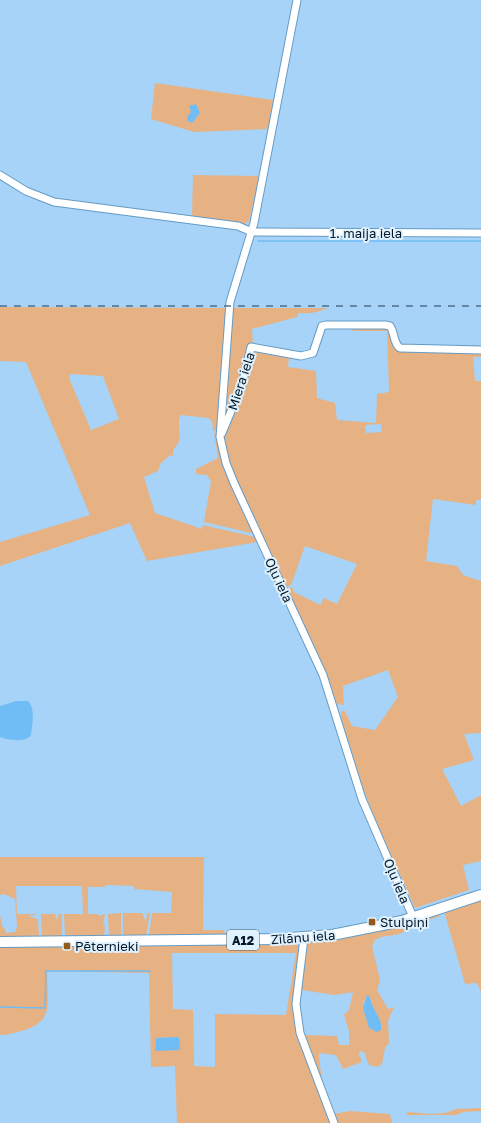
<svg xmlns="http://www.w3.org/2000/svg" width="481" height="1123" font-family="'Golos Text',sans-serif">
<rect width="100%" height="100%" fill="#a6d3f7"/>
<g fill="#e7b283" fill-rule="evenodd">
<path d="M155 83 273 100 268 129 194 132 151 119Z"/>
<path d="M193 175 259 176 249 221 245 224 192 217Z"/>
<path d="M0 307 226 308 217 431H213L212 421 208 418 181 415C176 422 182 433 179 441 177 447 172 448 173 456L170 455 161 463 158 471 144 477 155 513 202 529 203 525 255 537 257 542 147 561 130 523 0 566V542L90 515 26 362 0 361ZM70 374 103 376 119 419 91 430 69 378Z"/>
<path d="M232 308H327C317 313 308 314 298 313L297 317 252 329 253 345 251 346 240 384 224 418Z"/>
<path d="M354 328H389L394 346 481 351V357H473L475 381H481V499L476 501V505L433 499 426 561 457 566 463 575 481 581V733L464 734 474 760 442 769 461 806 481 795V861L463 865 469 890 415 908 375 819 362 785 341 717 342 711H345L352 726 375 730 398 697 388 670 343 686 344 705 337 704 325 670 288 590 292 587 294 592 320 605 324 598 337 604 357 564 305 546 291 585 287 587 233 474 224 442V433L253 350 289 357 288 367 316 371 317 398 335 403 337 420 376 423 377 394 389 392 387 331H352ZM381 424 382 432 366 433 365 425Z"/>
<path d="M214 433 217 434 222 463 253 531 251 533 204 522 211 481 207 475 196 474V469L218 458Z"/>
<path d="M0 857H204L203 930H224L226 937 149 935 152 913H171L172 892 134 889V886L105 885V887H88V914H97L100 916 105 914 103 924 105 927 104 936 65 935 64 914H83L82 886H16L17 914H39L28 916 38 919 39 937 0 938V915L2 926 5 929 6 933 15 932 17 927 15 899 4 894 0 895Z"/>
<path d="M481 899V992L477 983 465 984 444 911Z"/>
<path d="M121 913V937L109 936 108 914Z"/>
<path d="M123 913H142L146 922 147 913H150L146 936 123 937Z"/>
<path d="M41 914H56L55 917 57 919 59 914H62V937L42 938Z"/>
<path d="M438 914 440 916 412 926 400 934 381 937 375 940 372 946 380 980 377 990 388 1009 394 1007 388 1021 389 1043 385 1048 382 1064 377 1067 369 1065 364 1052 360 1051 359 1054 362 1062 343 1069 336 1055 319 1053C320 1076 325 1094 334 1114L350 1111 390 1114 392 1123H336L304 1035 337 1036 339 1045H349V1031L344 1015 349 1010 353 992 335 995 302 990 301 986 305 942 324 940 327 943 331 939ZM367 995 370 997 373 1007 363 1005Z"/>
<path d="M239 943H290L298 945 299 949 293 1008 296 1034 332 1123H177L175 1066 151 1067 149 973 47 971C47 1001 56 1022 21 1031 14 1033 8 1035 0 1035V946ZM172 953H296L286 1015 215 1014V1067L194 1066 193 1010 173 1009ZM156 1038 179 1037 180 1038 155 1050Z"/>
<path d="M481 1108V1111L463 1112 457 1115H406L408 1112 431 1114 445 1113 456 1109Z"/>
</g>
<g fill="#70bcf5">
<path d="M196 104 200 113 192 123 188 121 187 117 191 112 189 106Z"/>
<path d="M16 701H28C36 709 32 726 31 735 26 743 8 740 0 737V706Z"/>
<path d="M367 995 370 997C371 1009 383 1018 381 1030L377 1032 369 1028 363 1008Z"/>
<path d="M179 1037 180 1050 155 1051 156 1038Z"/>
</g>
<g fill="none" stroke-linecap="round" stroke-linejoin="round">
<g stroke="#70bcf5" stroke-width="1.5">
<path d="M258 241H481"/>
<path d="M0 1007 45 1008 46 971H150"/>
</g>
<defs>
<g id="minor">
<path d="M297 0 254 223 230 302 220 437 226 463 234 483 323 675 362 799 413 917"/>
<path d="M0 175 26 191 54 202 238 226 252 232 481 233"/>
<path d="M222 433 242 385 251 347 301 356 313 353 322 326 326 325H385L390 326C395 333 393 343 400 348L481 350"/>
<path d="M304 938 296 1004 300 1033 334 1123"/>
</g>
<path id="highway" d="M0 942 276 939 332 935 402 921 481 895"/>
</defs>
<use href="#minor" stroke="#649bc5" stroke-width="9"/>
<use href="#highway" stroke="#649bc5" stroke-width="12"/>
<use href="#minor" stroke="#fff" stroke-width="7"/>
<use href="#highway" stroke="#fff" stroke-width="10"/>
<path stroke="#4f7089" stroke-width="1.5" stroke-dasharray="7 7" stroke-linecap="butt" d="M0 306H481"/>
</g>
<g fill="#945919" stroke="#e0f1fe" stroke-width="1.5">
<rect x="368" y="918" width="8" height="8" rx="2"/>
<rect x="63" y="942" width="8" height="8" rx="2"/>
</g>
<g text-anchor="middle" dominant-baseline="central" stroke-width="4" stroke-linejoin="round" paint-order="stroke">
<rect fill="#e0f1fe" stroke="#455a69" stroke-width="1" x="227" y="930" width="32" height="20" rx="3"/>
<g font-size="12" font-weight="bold" fill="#031929">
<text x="243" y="940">A12</text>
</g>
<g font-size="13" fill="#031929" stroke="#e0f1fe">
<text x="366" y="233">1. maija iela</text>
<text transform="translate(241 381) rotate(-72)">Miera iela</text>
<text transform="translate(279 580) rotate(65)">Oļu iela</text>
<text transform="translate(397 881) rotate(67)">Oļu iela</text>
<text transform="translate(303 937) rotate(-4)">Zīlānu iela</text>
</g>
<g font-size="13" fill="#031929" stroke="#e0f1fe" text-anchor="start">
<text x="380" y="922">Stulpiņi</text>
<text x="75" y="946">Pēternieki</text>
</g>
</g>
</svg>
